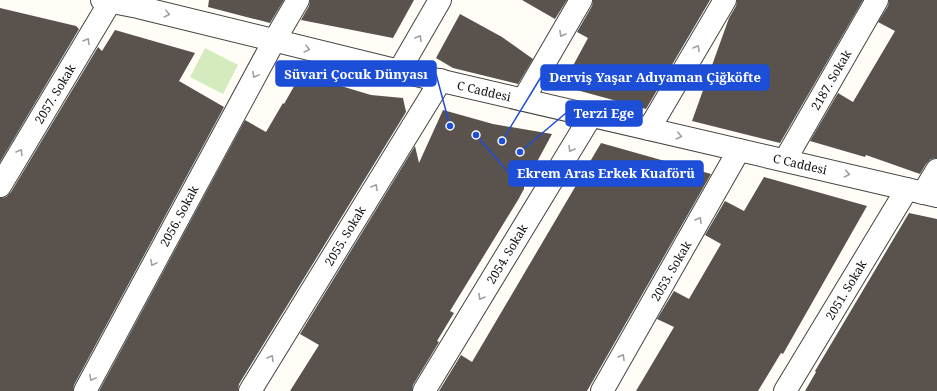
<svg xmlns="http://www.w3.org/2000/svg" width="937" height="391" font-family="'Noto Serif',serif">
<rect width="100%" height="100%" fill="#fffdf5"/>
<path fill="#d5ebbd" d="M205 48 238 65 223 94 190 77Z"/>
<g fill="#5a524d">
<path d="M209 0H284L270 23 208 7Z"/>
<path d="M310 0H414L393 38 301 20 309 6Z"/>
<path d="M522 0H567L555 19Z"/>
<path d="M593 0H710L646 109 562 86 588 38 577 32 592 6Z"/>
<path d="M737 0H863L780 143 692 121 729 18 736 6Z"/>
<path d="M889 0H937V158L931 159 926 164 920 174 866 155 865 157 810 141 838 93 853 102 895 31 878 22 888 6Z"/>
<path d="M0 8 76 26 79 29 0 162Z"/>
<path d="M460 14 502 37 533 59 518 84 453 68 436 58Z"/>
<path d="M115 30 195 53 179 81 224 107 74 385 73 391H0V198L6 197 11 192 98 47 102 51Z"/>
<path d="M301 74 371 95 403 98 406 112 239 384 238 391H99L245 120 266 132 283 103 284 104Z"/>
<path d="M443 110 493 124 552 134 524 186V189L518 200 450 311 454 313 437 341 439 342 413 385 412 391H290L319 345 300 334 415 146 419 163Z"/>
<path d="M601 143 711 174 587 391H439L461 355 472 362Z"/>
<path d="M764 177 867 206 783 354 781 353 758 391H636L674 327 657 319 674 291 689 299 721 244 705 235 725 201 744 211Z"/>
<path d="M909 213 937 219V391H805L816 372 815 371Z"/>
</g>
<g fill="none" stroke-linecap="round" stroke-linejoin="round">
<defs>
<g id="minor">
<path d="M399 71 440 0"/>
<path d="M523 100 581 0"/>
<path d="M649 129 725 0"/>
<path d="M785 160 877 0"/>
<path d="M0 186 110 2"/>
<path d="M923 193 937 170"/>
<path d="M85 391 274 41 298 0"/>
<path d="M250 391 441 80"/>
<path d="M424 391 591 116"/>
<path d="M602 391 739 150"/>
<path d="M785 391 907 189"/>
</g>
<path id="tertiary" d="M102 0 138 7 399 71 937 196"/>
</defs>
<use href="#minor" stroke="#444" stroke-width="24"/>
<use href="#tertiary" stroke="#444" stroke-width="24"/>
<use href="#minor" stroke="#fff" stroke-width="22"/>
<use href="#tertiary" stroke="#fff" stroke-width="22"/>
</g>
<defs><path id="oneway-chevron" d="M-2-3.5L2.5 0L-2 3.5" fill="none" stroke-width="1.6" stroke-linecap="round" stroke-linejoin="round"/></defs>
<g stroke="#a0a0a0">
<use href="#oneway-chevron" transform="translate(167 14) rotate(14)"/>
<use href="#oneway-chevron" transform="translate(562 34) rotate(120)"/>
<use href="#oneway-chevron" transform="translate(419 38) rotate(-60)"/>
<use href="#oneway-chevron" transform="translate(87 41) rotate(-59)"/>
<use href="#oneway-chevron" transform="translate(697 48) rotate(-59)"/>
<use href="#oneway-chevron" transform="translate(307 49) rotate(14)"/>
<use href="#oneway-chevron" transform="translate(255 75) rotate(118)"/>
<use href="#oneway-chevron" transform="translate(679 136) rotate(13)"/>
<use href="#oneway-chevron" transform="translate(571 149) rotate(121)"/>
<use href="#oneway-chevron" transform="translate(20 152) rotate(-59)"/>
<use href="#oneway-chevron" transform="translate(847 174) rotate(13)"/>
<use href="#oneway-chevron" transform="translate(375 187) rotate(-59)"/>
<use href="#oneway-chevron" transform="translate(699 220) rotate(-60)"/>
<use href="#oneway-chevron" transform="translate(153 263) rotate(118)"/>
<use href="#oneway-chevron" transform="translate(481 297) rotate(121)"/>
<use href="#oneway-chevron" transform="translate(622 357) rotate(-60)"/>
<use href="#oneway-chevron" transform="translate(271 358) rotate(-59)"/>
<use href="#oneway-chevron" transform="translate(92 378) rotate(118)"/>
</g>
<g text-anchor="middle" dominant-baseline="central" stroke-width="4" stroke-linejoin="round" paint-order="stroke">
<g font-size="12" fill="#111" stroke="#fff">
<text transform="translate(831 80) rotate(-60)">2187. Sokak</text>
<text transform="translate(484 91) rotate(13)">C Caddesi</text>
<text transform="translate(55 94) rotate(-59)">2057. Sokak</text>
<text transform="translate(800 164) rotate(13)">C Caddesi</text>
<text transform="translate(179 216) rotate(-62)">2056. Sokak</text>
<text transform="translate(345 236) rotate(-59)">2055. Sokak</text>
<text transform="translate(507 254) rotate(-59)">2054. Sokak</text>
<text transform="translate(671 271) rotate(-60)">2053. Sokak</text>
<text transform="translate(846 290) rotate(-59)">2051. Sokak</text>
</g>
</g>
<path fill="none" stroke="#1d4ed8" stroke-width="1.5" d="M450 126L436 74M502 141L541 77M520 152L566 113M476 135L509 173"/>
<g fill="#1d4ed8" stroke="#fff" stroke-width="1.5">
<circle cx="450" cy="126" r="4"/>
<circle cx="502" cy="141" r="4"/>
<circle cx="520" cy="152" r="4"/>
<circle cx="476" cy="135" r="4"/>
</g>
<g fill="#1d4ed8" stroke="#1d4ed8" stroke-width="1.5">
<rect x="276" y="61" width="160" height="25" rx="4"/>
<rect x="541" y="65" width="228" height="25" rx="4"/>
<rect x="566" y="101" width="76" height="25" rx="4"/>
<rect x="509" y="161" width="194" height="25" rx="4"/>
</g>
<g font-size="13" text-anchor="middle" font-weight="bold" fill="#fff">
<text x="356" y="79">Süvari Çocuk Dünyası</text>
<text x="655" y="82">Derviş Yaşar Adıyaman Çiğköfte</text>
<text x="604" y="118">Terzi Ege</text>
<text x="606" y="178">Ekrem Aras Erkek Kuaförü</text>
</g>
</svg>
